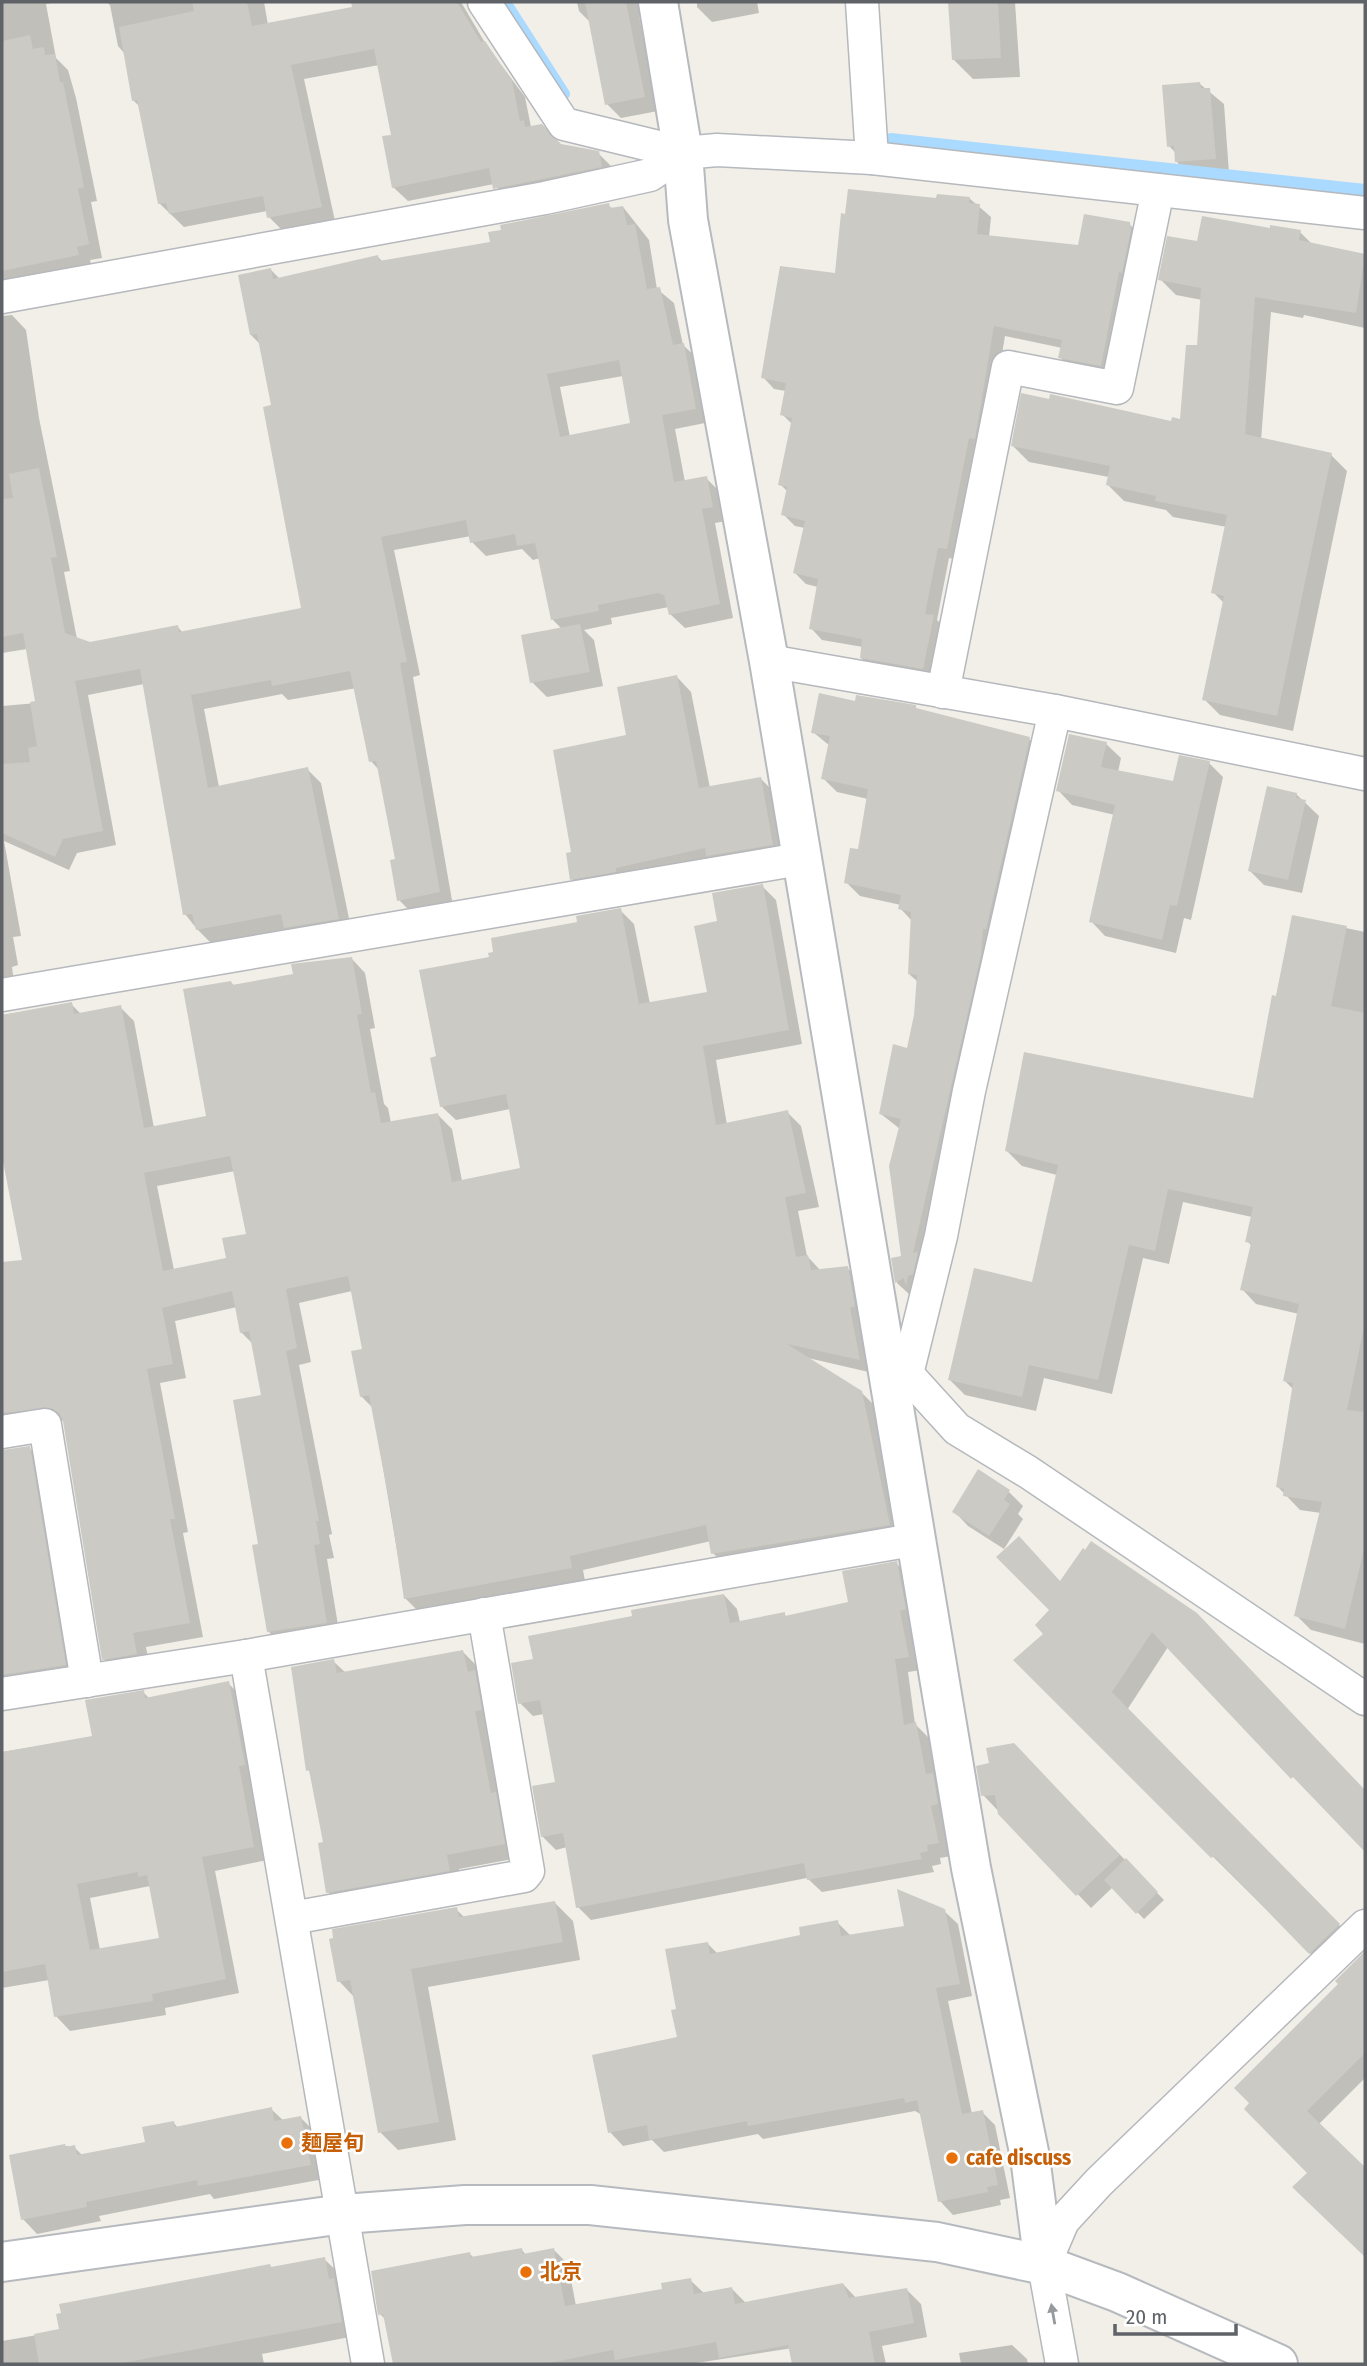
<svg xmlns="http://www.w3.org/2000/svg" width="1367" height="2366" font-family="'Fira Sans Condensed','Noto Sans JP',sans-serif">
<rect width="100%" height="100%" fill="#f1efe8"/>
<g fill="#0003" fill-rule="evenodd">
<path d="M2 2H57L46 4 56 58 68 70 76 98 97 201 91 202 102 258 90 260 92 268 2 302Z"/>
<path d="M106 2H264L268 25 354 8 353 2H461L487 46 525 97 531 127 561 146 598 153 612 167 509 202 494 184 408 201 393 187V136L379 65 304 79 335 221 283 231 269 217 267 211 184 227 159 203 141 108 133 100 125 54 118 46 110 5Z"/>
<path d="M577 2H642L645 15 639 16 658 111 621 118 607 104 591 23 579 11Z"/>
<path d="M697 2H757L759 13 712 22 697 7Z"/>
<path d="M950 2H1015L1020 77 973 79 954 60Z"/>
<path d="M1200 84 1224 104 1229 173 1191 176 1177 162 1176 153 1169 146Z"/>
<path d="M969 198 991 217 989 237 1080 247 1129 224 1141 235 1112 377 1071 369 1060 357 1062 348 1005 336 986 450 958 560 949 558 937 620 945 628 934 680 873 669 861 658 863 647 822 640 811 628 818 587 806 584 795 573 805 528 795 526 783 514 788 492 780 484 793 425 782 414 786 391 774 389 763 377 837 274 938 200Z"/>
<path d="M608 205 613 209 623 207 649 240 657 289 674 303 683 345 698 359 710 422 675 429 685 482 706 478 720 492 726 521 715 523 733 618 685 628 670 614 669 607 611 618 612 624 584 630 594 640 603 686 547 697 532 682 562 629 553 620 540 558 533 560 522 549 486 556 472 542 471 536 394 550 420 675 413 677 453 906 413 914 399 900 397 861 379 770 371 761 357 688 288 700 282 694 204 709 219 787 307 769 321 783 352 933 300 942 287 929 211 943 197 929 185 914 144 684 88 695 116 845 77 853 69 870 4 841 21 936 13 937 18 965 12 967 15 990 2 1000V706L37 703 27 649 2 653V316L12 315 26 330 39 418 70 571 64 572 77 639 90 643 177 626 183 633 303 609 273 407 261 345 251 335 271 270 280 279 378 257 383 262 492 243ZM623 376 632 425 570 437 560 387Z"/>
<path d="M1271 230 1300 232 1313 245 1365 256V328L1304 315 1303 318 1271 312 1261 440 1331 455 1347 471 1293 731 1220 715 1204 699 1224 603 1213 592 1227 527 1173 517 1166 510 1124 501 1108 485 1109 477 1029 462 1013 446 1181 421 1198 347 1202 300 1176 295 1160 279 1198 243Z"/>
<path d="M677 677 691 692 710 788 761 779 775 793 786 859 586 893 572 879 573 853 628 737Z"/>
<path d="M857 703 915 707 920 711 1029 739 1043 753 911 1296 897 1283 893 1259 902 1257 900 1129 881 1114 908 1050 916 1015 918 982 909 974 912 921 900 908 901 905 860 896 846 882 859 851 868 799 837 792 823 778 830 746 813 732Z"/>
<path d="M1106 744 1121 758 1118 772 1174 783 1209 763 1223 777 1191 920 1184 918 1176 953 1105 936 1091 921 1115 815 1072 805 1058 790Z"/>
<path d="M1296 794 1319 816 1302 893 1264 885 1250 871Z"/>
<path d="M762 886 776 900 802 1044 716 1060 727 1125 787 1112 801 1126 819 1207 798 1211 807 1256 821 1271 847 1268 862 1282 873 1373 808 1358 861 1392 876 1407 903 1539 727 1567 713 1553 711 1541 583 1570 585 1581 419 1612 405 1598 373 1408 361 1396 364 1350 352 1291 299 1303 311 1362 299 1365 332 1534 329 1535 334 1558 327 1559 340 1637 283 1646 269 1632 260 1545 263 1396 253 1344 241 1332 237 1307 175 1321 186 1378 160 1383 188 1532 183 1533 203 1637 146 1647 150 1668 118 1673 104 1659 65 1421 57 1420 2 1435V1353L40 1345 2 1139V1015L71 1004 81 1014 120 1007 134 1021 154 1128 209 1117 231 982 235 987 295 975 351 958 365 973 375 1028 370 1029 384 1104 388 1108 391 1123 438 1115 452 1129 462 1181 522 1169 510 1109 456 1120 441 1106 438 1058 491 958 620 910 634 924 650 1004 709 993 719 923ZM235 1171 248 1235 228 1260 174 1270 157 1186Z"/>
<path d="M1293 917 1365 932V1405L1351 1476 1365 1481V1644L1311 1630 1296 1615 1321 1513 1300 1510 1278 1487 1294 1390 1285 1381 1299 1314 1256 1304 1242 1289 1252 1246 1247 1241 1252 1217 1183 1202 1169 1264 1143 1258 1112 1394 1044 1378 1036 1411 965 1395 950 1380 1034 1284 1057 1175 1022 1166 1007 1151 1254 1100Z"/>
<path d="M29 1448 43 1462 79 1679 2 1696V1451Z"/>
<path d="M1009 1492 1023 1506 1018 1514 1023 1519 1004 1549 968 1526 954 1511Z"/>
<path d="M896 1563 909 1577 921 1670 908 1672 915 1724 929 1738 937 1779 946 1788 951 1856 940 1858 941 1864 932 1866 934 1872 822 1892 807 1878 591 1920 578 1907 567 1847 556 1850 542 1836 557 1783 544 1714 533 1716 520 1703 535 1660 634 1617 724 1595 737 1609 740 1622 784 1614 787 1617 850 1603Z"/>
<path d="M1061 1583 1213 1632 1365 1791V1850L1168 1647 1127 1710 1355 1941 1326 1969 1015 1660 1045 1635Z"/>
<path d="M463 1652 477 1666 518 1858 459 1869 462 1884 342 1906 328 1892 325 1843 311 1773 308 1770 333 1661 346 1673Z"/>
<path d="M228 1683 242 1697 267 1860 215 1871 239 1993 165 2008 166 2015 70 2031 56 2016 49 1980 2 1988V1752L94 1737 143 1692 150 1699ZM150 1886 161 1939 100 1950 90 1898Z"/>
<path d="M1027 1759 1164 1900 1144 1919 1113 1887 1091 1908 984 1796 978 1767Z"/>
<path d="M554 1902 573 1921 580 1960 428 1987 456 2140 398 2150 380 2132 355 1998 339 1981 456 1909 465 1918Z"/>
<path d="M944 1911 958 1924 972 1996 948 2001 972 2114 982 2112 995 2125 1010 2198 1000 2200 1001 2205 953 2215 940 2201 922 2115 915 2111 763 2139 758 2134 664 2152 652 2140 623 2146 610 2132 679 2039 678 2010 707 1943 718 1954 802 1936 837 1922 851 1936 906 1928Z"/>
<path d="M1365 1954V2078L1318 2125 1365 2170V2255L1295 2187 1309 2173 1246 2109 1340 1984 1337 1981Z"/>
<path d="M271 2109 284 2121 301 2118 315 2132 324 2179 214 2199 210 2194 99 2216 101 2221 37 2234 23 2219 65 2146 74 2147 83 2156 147 2143 174 2123 178 2128Z"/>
<path d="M522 2250 526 2255 554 2250 568 2264 576 2306 664 2290 690 2280 705 2294 732 2289 746 2303 843 2284 857 2299 907 2290 921 2304 927 2337 882 2346 886 2364H836L832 2342 690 2364H395L386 2320 380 2314 470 2254 474 2258Z"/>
<path d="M324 2259 339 2273 355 2336 262 2354 264 2364H2V2341L61 2331 270 2266 273 2268Z"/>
<path d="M1012 2345 1027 2359 1028 2364H961L959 2353Z"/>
</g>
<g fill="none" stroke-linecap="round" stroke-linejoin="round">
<g stroke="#aadaff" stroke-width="12">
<path d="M505 2 564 94"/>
<path d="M891 139 1365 190"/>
</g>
</g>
<g fill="#cccac5" fill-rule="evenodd">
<path d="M192 2H247L252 26 352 7 351 2H457L481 42 485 41 512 81 520 121 524 120 525 127 542 124 561 144 599 151 602 167 493 189 489 168 392 188 382 136 391 135 374 49 291 65 322 207 267 218 263 196 169 214 166 203 158 204 137 100 132 101 119 27 194 11Z"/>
<path d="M585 2H626L645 97 605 105Z"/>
<path d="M948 2H998L1001 58 952 60Z"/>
<path d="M30 35 33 49 44 47 45 55 55 54 60 82H63L84 187 78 189 89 244 77 247 79 255 2 271V41Z"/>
<path d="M1200 82 1201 88H1210L1216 159 1175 162 1174 146 1167 147 1162 85Z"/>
<path d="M848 189 936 198 937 194 970 197 969 203 980 204 977 234 1078 245 1084 214 1130 222 1131 230 1122 273 1119 272 1101 366 1058 358 1062 340 994 326 975 439 969 438 947 549 938 548 925 614 934 615 923 669 860 658 862 639 809 629 818 579 793 573 805 521 781 515 787 487 778 485 792 418 780 415 786 383 761 378 780 266 835 273 841 213 845 214Z"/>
<path d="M609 203 610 208 623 206 627 225 635 224 647 289 660 287 673 345 684 343 696 409 662 415 674 482 707 476 713 507 702 509 720 604 669 615 664 595 658 593 598 605 599 611 551 620 535 543 517 546 515 534 470 543 466 520 381 537 407 662 400 663 440 892 397 901 390 860 395 859 376 761 369 762 350 671 272 686 271 680 191 695 208 788 308 767 339 919 284 928 281 914 196 930 192 914 183 915 140 669 75 681 103 831 63 839 55 857 2 833V764L30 762 28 748 37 746 30 702 35 701 23 633 2 637V499L13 498 9 474 39 468 57 557 51 558 65 633 90 642 178 625 179 632 301 608 263 407 271 405 257 334 250 335 238 275 271 268 273 279 378 255 379 261 490 242 488 232 501 230 500 225ZM619 360 630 423 560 437 547 374Z"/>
<path d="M1202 216 1270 228V225L1301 230 1299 240 1365 254 1356 313 1255 297 1245 434 1332 453 1277 716 1202 700 1224 596 1211 593 1227 515 1155 501 1156 496 1106 485 1110 466 1011 446 1021 393 1049 399 1050 394 1171 421 1172 417 1180 419 1186 345H1197L1201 288 1158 280 1167 236 1197 241Z"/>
<path d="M580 624 590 672 530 683 521 635Z"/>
<path d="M677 675 699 788 761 777 773 845 706 856 705 848 616 868V872L570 880 566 853 571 852 553 750 626 735 617 687Z"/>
<path d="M819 693 855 701 856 695 916 705V708L1030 737 986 929H983L981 955 913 1253 918 1252 913 1274 908 1276 906 1286 904 1278 895 1283 891 1258 901 1256 889 1166 901 1119 879 1114 893 1044 907 1048 914 1015 917 975 908 974 911 912 898 909 901 895 844 883 850 848 858 849 868 789 821 779 830 736 811 733Z"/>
<path d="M1069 734 1107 742 1101 767 1173 781 1179 755 1210 761 1177 906 1170 905 1162 940 1089 922 1115 805 1056 791Z"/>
<path d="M1267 786 1297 793 1296 798 1306 800 1288 880 1248 871Z"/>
<path d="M763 884 789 1030 703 1046 716 1125 788 1110 806 1193 785 1197 796 1257 808 1255 811 1270 848 1266 855 1306 850 1308 860 1360 787 1344 862 1391 890 1525 711 1554 706 1525 570 1556 572 1568 404 1599 391 1511 369 1395 360 1397 351 1351 362 1349 348 1276 286 1289 297 1348 286 1351 319 1521H316L320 1544 314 1545 327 1623 267 1632 252 1545 258 1544 233 1400 261 1395 249 1331 240 1333 232 1291 162 1308 173 1364 147 1369 175 1519H170L190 1623 133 1633 137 1654 102 1660 63 1421 59 1413 51 1408 2 1413V1262L22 1260 2 1156V1015L72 1002 74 1014 121 1005 144 1128 206 1116 183 989 231 981 232 985 293 974 291 964 352 957 362 1014 357 1015 371 1093 375 1092 381 1123 438 1113 452 1182 520 1168 506 1094 440 1107 430 1058 436 1056 419 970 489 957 488 953 493 952 491 938 577 922 576 916 621 908 639 1004 707 992 694 926 717 921 712 893ZM230 1156 246 1234 222 1238 226 1258 163 1271 144 1173Z"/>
<path d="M1292 915 1347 926 1331 1006 1365 1013V1322L1347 1410 1365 1412V1545L1345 1629 1294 1616 1322 1502 1283 1496 1284 1489 1276 1487 1293 1383 1283 1381 1299 1304 1240 1290 1251 1243 1245 1242 1253 1207 1168 1189 1155 1251 1129 1245 1098 1380 1029 1365 1022 1397 948 1380 974 1268 1032 1282 1058 1165 1005 1151 1024 1052 1253 1098 1272 995 1276 996Z"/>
<path d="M30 1446 66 1665 2 1675V1450Z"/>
<path d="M978 1469 1010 1490 1004 1500 1010 1504 989 1536 952 1512Z"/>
<path d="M1019 1536 1060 1581 1083 1548 1085 1550 1091 1541 1197 1613 1365 1790V1852L1293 1777 1291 1779 1152 1632 1112 1692 1340 1924 1309 1954 1214 1856 1211 1858 1013 1660 1043 1634 1035 1625 1049 1610 996 1557Z"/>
<path d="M897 1561 906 1609 900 1611 909 1657 895 1659 904 1725 916 1722 926 1774 933 1773 938 1804 931 1806 939 1843 927 1845 928 1851 920 1853 922 1859 807 1880 804 1863 576 1908 563 1833 541 1837 532 1786 555 1782 540 1700 518 1704 511 1663 533 1659 528 1636 632 1616 631 1610 724 1594 730 1623 785 1612V1616L848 1602 842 1571Z"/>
<path d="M463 1650 468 1672 475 1670 482 1710 475 1711 491 1793 496 1792 505 1844 447 1855 450 1871 326 1893 318 1843 323 1842 309 1770 306 1771 291 1667 334 1659 337 1673Z"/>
<path d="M229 1681 245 1765 239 1766 254 1847 202 1857 226 1979 152 1994 153 2001 54 2017 45 1964 2 1972V1752L92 1736 85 1700 144 1690 145 1698ZM138 1872V1877L147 1875 159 1938 90 1950 77 1884Z"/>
<path d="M1014 1743 1120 1855 1076 1896 998 1814 995 1795 981 1796 976 1766 989 1763 986 1748Z"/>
<path d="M1126 1858 1158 1892 1136 1914 1104 1880Z"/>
<path d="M897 1889 945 1909 960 1984 936 1988 962 2114 983 2110 998 2185 987 2187 988 2192 938 2202 917 2100 905 2103 904 2098 748 2126 747 2121 649 2140 647 2125 608 2133 592 2055 677 2037 671 2010 676 2009 665 1949 708 1942 710 1954 800 1935 799 1927 838 1920 841 1936 904 1926Z"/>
<path d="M555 1901 563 1942 411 1969 439 2122 378 2133 350 1980 337 1982 329 1939 333 1938 332 1929 457 1907 459 1917Z"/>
<path d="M1365 1951V2053L1307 2111 1365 2167V2257L1292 2187 1307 2173 1244 2109 1249 2103 1234 2088 1338 1984 1335 1981Z"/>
<path d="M272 2107 274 2121 301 2116 311 2165 198 2186 197 2180 86 2202 87 2207 21 2220 9 2155 65 2144 66 2147 75 2145 77 2155 145 2142 142 2127 174 2121 175 2127Z"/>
<path d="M522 2248 523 2254 554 2248 565 2306 662 2289 661 2283 691 2278 694 2294 732 2287 735 2304 843 2283 849 2298 907 2288 914 2323 869 2332 875 2364H792L788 2345 719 2358 716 2342 615 2360 613 2350 545 2364H393L383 2314 378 2315 371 2271 470 2252 471 2257Z"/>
<path d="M325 2257 329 2279 334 2278 342 2322 117 2364H39L34 2334 59 2329 56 2314 61 2313 59 2304 270 2264 271 2267Z"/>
</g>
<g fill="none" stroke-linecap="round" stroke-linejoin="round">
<defs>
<g id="street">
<path d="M484 2 564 124 683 153"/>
<path d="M862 2 872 158"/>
<path d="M2 297 545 198 650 175 683 153 717 150 872 158 1365 213"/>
<path d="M769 661 1055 711 1365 774"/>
<path d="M943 692 1008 367 1117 388 1158 190"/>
<path d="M2 995 800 859"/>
<path d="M888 1371 907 1374 957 1429 1028 1472 1365 1699"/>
<path d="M907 1374 941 1236 969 1091 1055 711"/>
<path d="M2 1432 45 1425 87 1681"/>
<path d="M246 1656 368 2364"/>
<path d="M2 1694 246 1656 918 1539"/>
<path d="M292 1918 524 1876 528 1871 484 1614"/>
<path d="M1062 2364 1044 2265 1063 2221 1099 2182 1365 1926"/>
</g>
<g id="secondary">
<path d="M658 2 683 153 688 220 769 661 971 1868 1030 2157 1044 2265"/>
<path d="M2 2262 343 2214 465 2205H590L937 2242 1044 2265 1117 2292 1278 2364"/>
</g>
</defs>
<use href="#street" stroke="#b5b8bc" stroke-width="35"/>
<use href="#secondary" stroke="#b6babf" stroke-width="42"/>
<use href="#street" stroke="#fff" stroke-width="32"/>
<use href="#secondary" stroke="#fff" stroke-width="38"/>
</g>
<defs><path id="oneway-solid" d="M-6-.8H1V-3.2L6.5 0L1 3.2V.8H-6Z" transform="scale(1.75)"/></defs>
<use fill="#979a9d" href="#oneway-solid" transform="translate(1053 2314) rotate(-100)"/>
<g fill="#e8710a" stroke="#fff" stroke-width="2.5">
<circle cx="287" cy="2143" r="7"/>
<circle cx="952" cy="2158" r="7"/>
<circle cx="526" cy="2272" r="7"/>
</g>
<g text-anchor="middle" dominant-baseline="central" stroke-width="5" stroke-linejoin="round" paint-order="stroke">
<g font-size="21" font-weight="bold" fill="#c56008" stroke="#fff" text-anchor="start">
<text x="301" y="2143">麺屋旬</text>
<text x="966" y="2158">cafe discuss</text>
<text x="540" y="2272">北京</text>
</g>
</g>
<rect width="1367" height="2366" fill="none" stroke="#5f6368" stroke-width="7"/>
<path d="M1115 2324v10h121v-10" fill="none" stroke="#5f6368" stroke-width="3.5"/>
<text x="1126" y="2324" font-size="21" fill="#5f6368" stroke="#ffffff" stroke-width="5" paint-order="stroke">20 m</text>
</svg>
